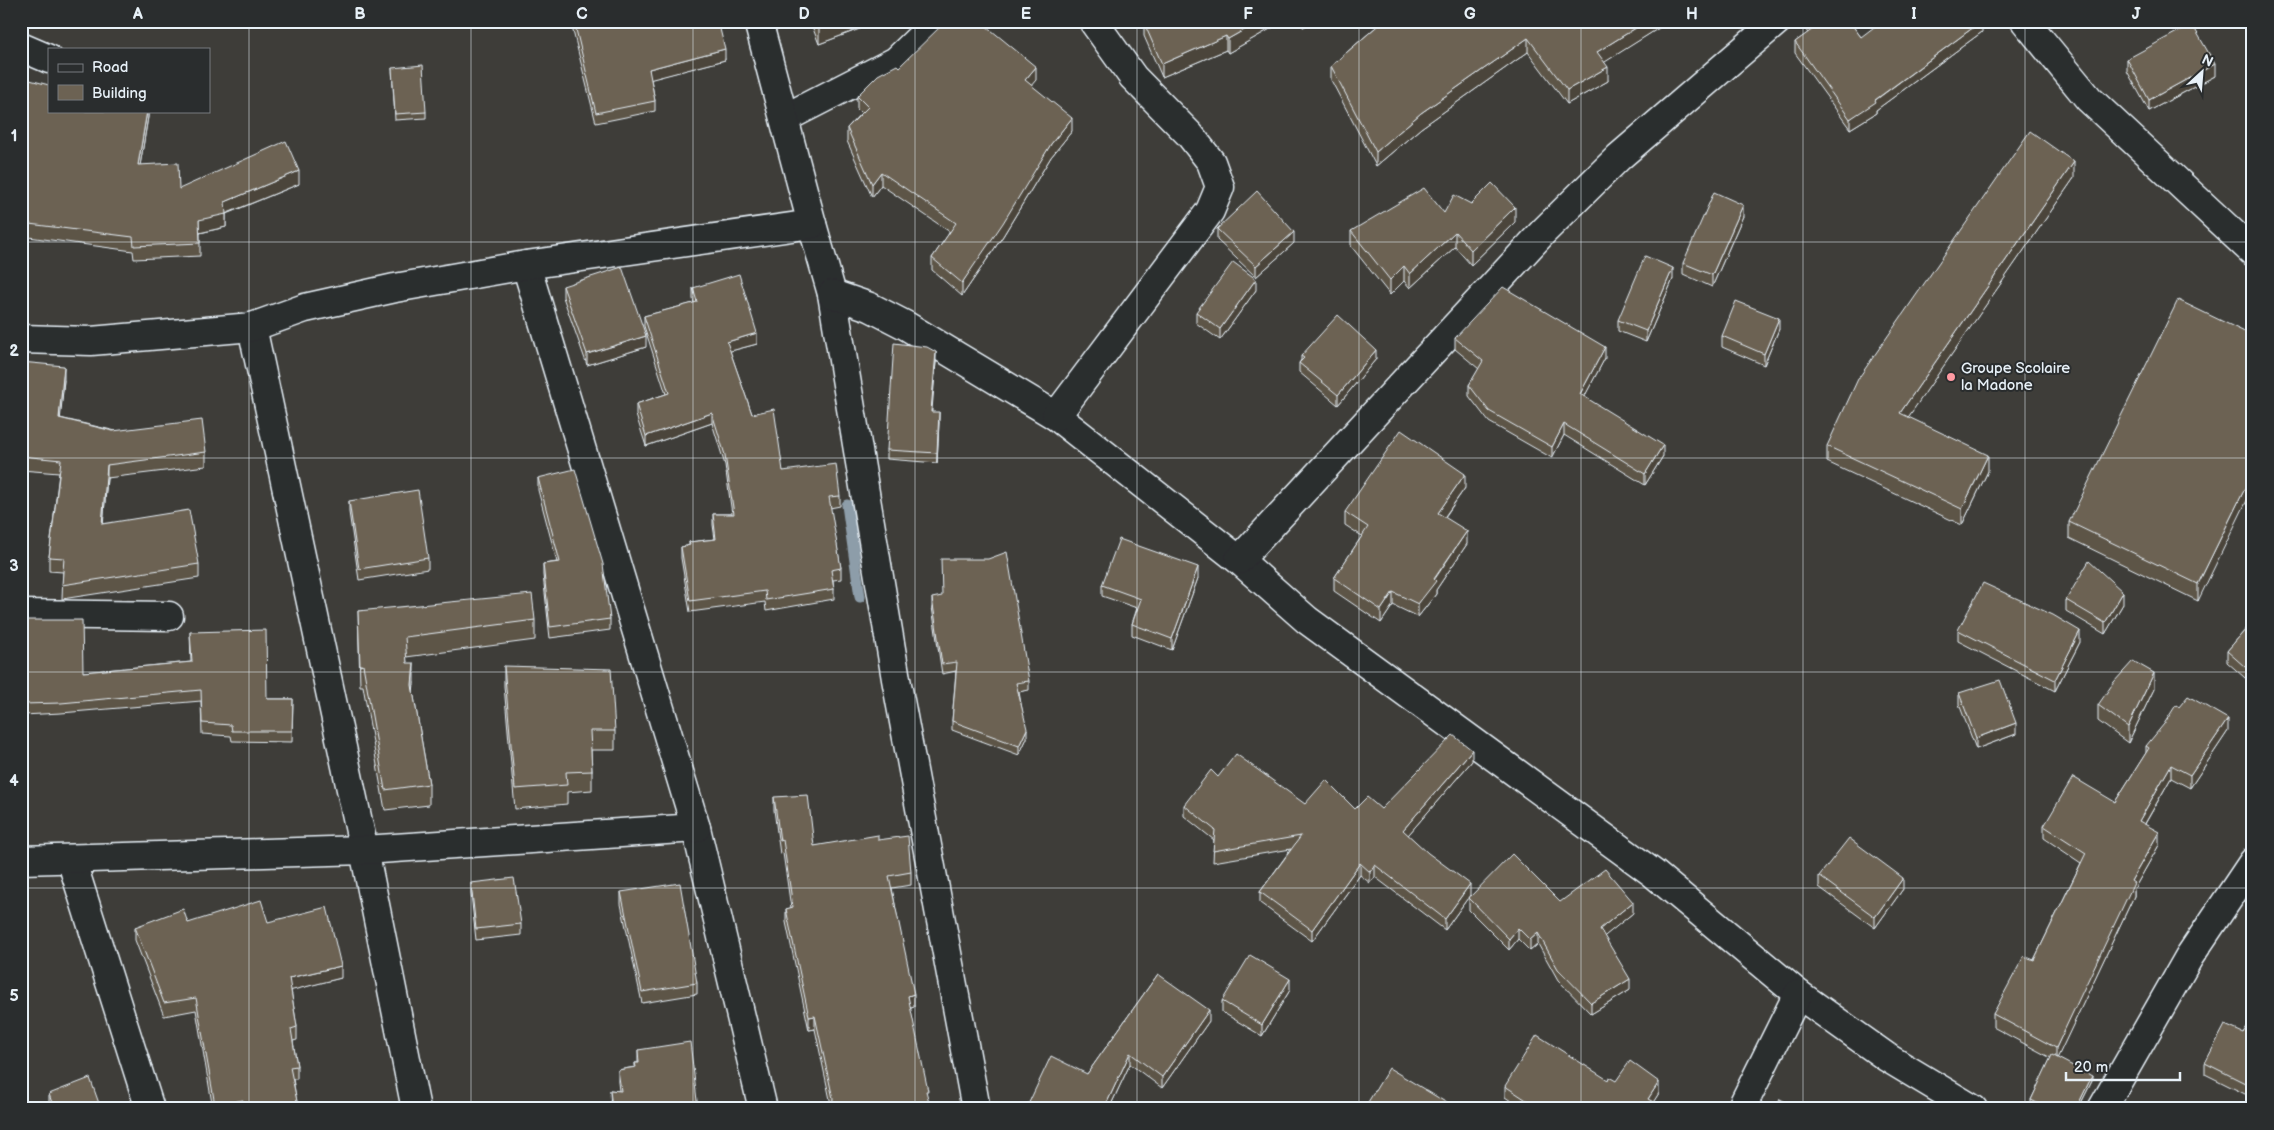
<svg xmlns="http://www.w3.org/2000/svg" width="2274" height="1130" font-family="'Balsamiq Sans',sans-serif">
<rect width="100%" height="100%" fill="#3e3d39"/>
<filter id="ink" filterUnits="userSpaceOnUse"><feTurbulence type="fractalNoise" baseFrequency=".02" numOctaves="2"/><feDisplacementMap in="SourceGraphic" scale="10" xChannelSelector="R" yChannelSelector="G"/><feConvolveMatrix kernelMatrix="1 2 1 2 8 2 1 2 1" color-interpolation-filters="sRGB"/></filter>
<g filter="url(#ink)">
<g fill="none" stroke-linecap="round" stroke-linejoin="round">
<path stroke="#8d9da9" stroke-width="11" d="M847 505 860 597"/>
<defs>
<g id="street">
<path d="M2025 21 2089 99 2253 252"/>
<path d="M21 47 49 59"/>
<path d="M785 118 896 61 937 21"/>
<path d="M812 224 832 294 896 679 976 1109"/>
<path d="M832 294 870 307 905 325 1056 416 1239 560 1307 620 1653 873 1798 994 1888 1058 1973 1109"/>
<path d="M252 327 364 850 416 1109"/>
<path d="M1056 416 1210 211 1220 187 1211 162 1190 135 1133 77 1093 21"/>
<path d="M1239 560 1543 232 1619 157 1777 21"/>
<path d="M21 614 169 616"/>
<path d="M696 828 763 1109"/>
<path d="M71 859 150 1109"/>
<path d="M21 860 364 850 696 828 526 265"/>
<path d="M1741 1109 1798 994"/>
<path d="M2102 1109 2189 957 2253 862"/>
</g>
<path id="secondary" d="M21 339 91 341 252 327 305 308 395 288 526 265 812 224 758 21"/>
</defs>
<use href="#street" stroke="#e8f1f8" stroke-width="31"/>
<use href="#secondary" stroke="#e8f1f8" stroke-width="31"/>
<use href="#street" stroke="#2a2d2e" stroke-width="28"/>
<use href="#secondary" stroke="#2a2d2e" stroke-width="28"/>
</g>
<g fill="#5d5447" stroke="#e8f1f8">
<path d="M572 21H718L725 60 651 79 655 101V111L596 123 572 27Z"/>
<path d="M810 21H862V28L819 44Z"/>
<path d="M1284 21 1228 53 1226 50 1162 77 1144 36V23Z"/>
<path d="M1300 21H1315L1303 27Z"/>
<path d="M1383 21H1670L1604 62 1608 81 1567 104 1528 52 1421 128 1376 166 1331 80V66Z"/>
<path d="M1799 21H1849L1861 37 1982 32 1876 110V113L1850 129 1795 53V42L1808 33Z"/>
<path d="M2127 59 2215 76 2149 111 2127 71Z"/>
<path d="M899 67 1036 80 1031 85 1072 131 1051 157 1003 236 962 296 932 270V258L950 232 881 185 872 197 847 141V128L861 113 857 109V96Z"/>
<path d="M392 68 426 112V118L395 120Z"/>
<path d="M21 80 148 111V117L140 165 179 189 299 184 226 214V227L200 233V256L134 259 133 251 21 236Z"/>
<path d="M2074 178 1908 417 1988 471 1962 525 1827 462V446Z"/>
<path d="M1471 204 1515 222 1471 265 1455 247 1410 288 1404 281 1390 295 1351 246V231L1444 213Z"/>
<path d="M1743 216 1712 287 1683 274V263Z"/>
<path d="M1217 229 1294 243 1256 277 1217 240Z"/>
<path d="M1673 279 1646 342 1618 331V320Z"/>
<path d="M563 286 646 347 587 365 563 297Z"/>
<path d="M693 288 757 344 730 351 752 414 783 471 840 496V506L830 508 841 568V579L833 580 834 589V599L766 611 765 602 690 612 681 558V547L689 546V542L715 539 713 525V514H732L725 465 712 423 646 446 636 415V404L666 394 644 326V316L694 303 693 299Z"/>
<path d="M1256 290 1220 340 1196 323V312Z"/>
<path d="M1779 329 1764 365 1722 347V336Z"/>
<path d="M2253 336 2198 601 2069 538V522Z"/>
<path d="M1455 338 1605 358 1584 397 1663 456 1645 485 1564 435 1552 458 1489 422 1469 396V385L1479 369 1455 349Z"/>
<path d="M1301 356 1376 359 1338 405 1299 372V363L1301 360Z"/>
<path d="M21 362 64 380 60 418 206 452V466L107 478 103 524 199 564V578L62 599 63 572 49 571V557L59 473 21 470Z"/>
<path d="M936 362 931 412 939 422 937 463 887 459V450Z"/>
<path d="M538 478 610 619V630L550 638 543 575V564L557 562 538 490Z"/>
<path d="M1465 488 1445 517 1467 544 1436 590V594L1418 617 1393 605 1381 623 1334 591V578L1362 536 1345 525V512Z"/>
<path d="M349 501 428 558V569L359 580 349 512Z"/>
<path d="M1198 578 1172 650 1132 635V624L1137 608 1102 596V585Z"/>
<path d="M932 598 1029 681V690L1019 692 1027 738 1019 755 952 730V721L956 671 942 674 932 607Z"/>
<path d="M2066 600 2123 604 2105 634 2066 611Z"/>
<path d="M358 611 535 620V640L406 657 407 663 414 683 413 691 429 784V805L385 810 363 686H360Z"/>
<path d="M2253 621V685L2227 662V651Z"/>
<path d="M1958 630 2080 642 2055 691 1958 641Z"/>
<path d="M190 632 267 699H293L292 742 232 741 231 736 202 734 201 701 61 713 23 715 27 758V770H21V710L23 714V704L83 672 191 662Z"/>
<path d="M504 666 615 731V750H591L592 771V790L567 792V804L515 809 504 686Z"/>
<path d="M2154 689 2128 743 2098 721V705Z"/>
<path d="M1959 693 2016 734 1976 749 1959 704Z"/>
<path d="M2228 731 2190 788 2171 778 2145 824 2159 845 2134 889V896L2057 1058 2092 1081 2078 1109H2036L2031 1106V1100L2051 1058 1993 1027V1014L2034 960 2081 863 2044 838V826L2115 802 2146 753V746Z"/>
<path d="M1472 761 1408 835 1470 895 1445 930 1375 877 1370 883 1360 875 1312 941 1260 903V892L1291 849 1213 862 1214 840 1184 816V805L1218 777 1305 804 1355 809H1381Z"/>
<path d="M774 797 814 846 878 840 911 872V885L892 888 914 1007 911 1008 832 1109 815 1029 809 1030 786 922V909L791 908 783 853 780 854 774 810Z"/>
<path d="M1819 876 1903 889 1875 928 1819 887Z"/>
<path d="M471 883 521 924V935L476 940 471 894Z"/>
<path d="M621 892 697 983V994L642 1003 621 904Z"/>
<path d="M1469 898 1560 902 1633 913 1604 936 1630 990 1591 1014 1558 980 1538 944 1530 951 1518 939 1509 950 1469 910Z"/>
<path d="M268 922 341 978 291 990 297 1027V1040L293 1041 297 1066V1079H293L298 1109H213L196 1010 164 1016 135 940V927L188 923Z"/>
<path d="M1158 974 1209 1021 1162 1088 1130 1064 1109 1109H1026L1087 1074Z"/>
<path d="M1290 990 1262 1036 1222 1012V1001Z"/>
<path d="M2253 1018V1098L2205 1074V1063L2243 1033Z"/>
<path d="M638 1050 698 1109H611L610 1090 619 1091 618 1082V1070L635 1067V1063H638Z"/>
<path d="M1608 1080 1659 1093 1653 1102 1666 1109H1523L1505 1097V1086Z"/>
<path d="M49 1094 101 1109H50L49 1105Z"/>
</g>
<g fill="#4c453a" stroke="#e8f1f8">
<path d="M839 21H862V28L819 44V28Z"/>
<path d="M1260 21H1284L1228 53V39Z"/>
<path d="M1303 21H1315L1303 27Z"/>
<path d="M1647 21H1670L1597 67V52Z"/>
<path d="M1982 21V32L1876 110V113L1850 129V119Z"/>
<path d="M1226 36V50L1162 77V64Z"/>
<path d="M1528 38V52L1421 128 1376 166V152L1421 113Z"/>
<path d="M725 49V60L649 80V69Z"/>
<path d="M2215 64V76L2149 111V100Z"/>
<path d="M1036 67V80L1025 93V80Z"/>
<path d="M1608 67V81L1567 104V90Z"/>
<path d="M147 111H148V117L138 178V165Z"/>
<path d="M1072 118V131L1051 157 1003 236 962 296V283L1051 144Z"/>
<path d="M2074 162V178L1900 429V413Z"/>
<path d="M299 171V184L225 214H226V227L199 233V220L225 202Z"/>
<path d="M881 172V185L872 197V184Z"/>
<path d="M1743 205V216L1712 287V275Z"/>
<path d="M1515 207V222L1471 265V250Z"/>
<path d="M1294 232V243L1256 277V266Z"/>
<path d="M1455 232V247L1410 288V274Z"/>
<path d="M1404 266V281L1390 295V280Z"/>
<path d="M1673 268V279L1646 342V331Z"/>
<path d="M1256 279V290L1220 340V329Z"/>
<path d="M1779 318V329L1764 365V354Z"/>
<path d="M757 333V344L727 352V342Z"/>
<path d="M646 336V347L587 365V354Z"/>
<path d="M1605 347V358L1580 405V394Z"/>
<path d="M1376 350V359L1338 405V395Z"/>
<path d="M936 352V362L931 422V412Z"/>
<path d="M64 366V380L59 432V418Z"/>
<path d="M939 412V422L937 463V453Z"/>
<path d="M712 413V423L646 446V436Z"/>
<path d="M1564 424V435L1552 458V447Z"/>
<path d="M1663 445V456L1645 485V474Z"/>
<path d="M1988 455V471L1962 525V509Z"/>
<path d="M107 465V478L102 538V524Z"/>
<path d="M2253 472V488L2198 601V584Z"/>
<path d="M1465 474V488L1438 526V513Z"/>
<path d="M1467 531V544L1436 590V594L1418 617V604Z"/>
<path d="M1198 567V578L1172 650V639Z"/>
<path d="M1393 592V605L1381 623V610Z"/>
<path d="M2123 592V604L2105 634V623Z"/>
<path d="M2080 631V642L2055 691V680Z"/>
<path d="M414 663V683L412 705V685Z"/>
<path d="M2154 673V689L2128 743V727Z"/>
<path d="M2228 719V731L2190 788V775Z"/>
<path d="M2016 723V734L1976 749V738Z"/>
<path d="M1027 729V738L1019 755V746Z"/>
<path d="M1472 750V761L1403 841V830Z"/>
<path d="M2171 765V778L2139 834V821Z"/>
<path d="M2159 832V845L2134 889V896L2056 1061V1048L2131 881Z"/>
<path d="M1360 863V875L1312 941V930Z"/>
<path d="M1375 865V877L1370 883V872Z"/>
<path d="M1903 878V889L1875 928V917Z"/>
<path d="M1470 884V895L1445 930V919Z"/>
<path d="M1633 902V913L1600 940V929Z"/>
<path d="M1518 928V939L1509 950V939Z"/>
<path d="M1538 933V944L1530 951V940Z"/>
<path d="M341 966V978L289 991V978Z"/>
<path d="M1290 979V990L1262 1036V1025Z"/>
<path d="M1630 979V990L1591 1014V1003Z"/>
<path d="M914 994V1007L908 1009V996Z"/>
<path d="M1209 1010V1021L1162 1088V1077Z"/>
<path d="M815 1016V1029L809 1030V1017Z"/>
<path d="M1130 1053V1064L1109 1109H1104Z"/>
<path d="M2092 1076V1081L2078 1109H2076Z"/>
<path d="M1659 1082V1093L1649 1109 1648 1099Z"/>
</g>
<g fill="#6c6253" stroke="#e8f1f8">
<path d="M574 21H718L725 49 649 69 655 101 596 113Z"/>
<path d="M816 21H839L819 28Z"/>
<path d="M946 21H952L953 23 955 21H980L1036 67 1025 80 1072 118 1051 144 1003 223 962 283 932 258 956 223 881 172 872 184 847 128 868 107 857 96 878 75 897 65 899 67Z"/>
<path d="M1149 21H1260L1228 39 1226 36 1162 64 1144 23Z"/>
<path d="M1383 21H1647L1597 52 1608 67 1567 90 1528 38 1421 113 1376 152 1331 66Z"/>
<path d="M1807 21H1849L1861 37 1882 21H1982L1875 100 1876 102 1850 119 1795 42 1813 29Z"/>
<path d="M2192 24 2215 64 2149 100 2127 59Z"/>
<path d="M423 65 426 112 395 114 392 68Z"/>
<path d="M22 78 49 85V111H147L138 165 178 163 179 189 286 141 299 171 225 202 226 214 199 220 200 243 134 246 133 237 21 223Z"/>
<path d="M2030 131 2074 162 1900 413 1988 455 1962 509 1827 446 1858 379Z"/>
<path d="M1492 183 1515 207 1471 250 1455 232 1410 274 1404 266 1390 280 1351 231 1424 188 1444 213 1454 195 1471 204Z"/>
<path d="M1257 191 1294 232 1256 266 1217 229Z"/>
<path d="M1714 192 1743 205 1712 275 1683 263Z"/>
<path d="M1645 256 1673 268 1646 331 1618 320Z"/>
<path d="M1233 262 1256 279 1220 329 1196 312Z"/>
<path d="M622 267 646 336 587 354 563 286Z"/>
<path d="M739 274 757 333 727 342 752 414 774 409 783 471 836 464 840 496 829 497 841 568 831 570 834 589 766 600 765 591 690 601 681 547 690 545 689 542 716 539 713 514H734L725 455 712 413 646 436 636 404 669 393 644 316 697 302 693 288Z"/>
<path d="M1503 287 1605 347 1580 394 1663 445 1645 474 1564 424 1552 447 1489 411 1469 385 1483 361 1455 338Z"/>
<path d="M2178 300 2253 336V472L2198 584 2069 522Z"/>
<path d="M1736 301 1779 318 1764 354 1722 336Z"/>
<path d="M1338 315 1376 350 1338 395 1299 363 1304 358 1301 356Z"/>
<path d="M894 343 927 347 936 352 931 412H939L937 453 887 450Z"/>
<path d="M21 362 64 366 59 418 113 431 202 420 206 452 107 465 102 524 189 510 199 564 62 585 64 558 49 557 61 460 21 456Z"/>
<path d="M1401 430 1465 474 1438 513 1467 531 1434 579 1436 581 1418 604 1393 592 1381 610 1334 578 1368 527 1345 512Z"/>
<path d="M575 469 603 564 610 619 550 627 543 564 560 562 538 478Z"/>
<path d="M418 490 428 558 359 569 349 501Z"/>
<path d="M1119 539 1198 567 1172 639 1132 624 1141 599 1102 585Z"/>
<path d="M1007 552 1029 681 1016 683 1027 729 1019 746 952 721 957 662 942 664 932 598 942 596 941 559H988Z"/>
<path d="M2089 561 2123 592 2105 623 2066 600Z"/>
<path d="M1983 583 2053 615 2080 631 2055 680 1958 630Z"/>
<path d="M532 594 535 620 405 637 407 663H414L412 685 429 784 385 790 363 665 360 666 358 611Z"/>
<path d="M24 620H82L83 672 192 662 190 632 266 630 267 699H293L292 731H232L231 725 202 723 201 690 61 703 23 704Z"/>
<path d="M2253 621V674L2227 651Z"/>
<path d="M2133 661 2154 673 2128 727 2098 705 2114 682Z"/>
<path d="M504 666 611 669 615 731H590L592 771 566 772 567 785 515 789Z"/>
<path d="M2000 680 2016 723 1976 738 1959 693Z"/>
<path d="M2188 696 2228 719 2190 775 2171 765 2139 821 2159 832 2131 881 2134 883 2056 1048 1993 1014 2024 956 2034 960 2086 853 2044 826 2073 777 2115 802 2149 748 2146 746 2164 724 2176 705 2179 707Z"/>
<path d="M21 710H22L27 758 21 759Z"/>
<path d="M1453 735 1472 750 1403 830 1428 853 1470 884 1445 919 1375 865 1370 872 1360 863 1312 930 1260 892 1301 836 1213 851 1215 830 1184 805 1211 770 1218 777 1236 754 1305 804 1326 780 1355 809 1367 797 1381 809Z"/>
<path d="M808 795 814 846 878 835V840L908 836 911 872 889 876 914 994 908 996 928 1091H926L931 1109H832L833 1099 815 1016 809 1017 786 909 793 907 783 840 780 841 774 797Z"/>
<path d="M1849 838 1903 878 1875 917 1819 876Z"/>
<path d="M1512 854 1560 902 1605 869 1633 902 1600 929 1630 979 1591 1003 1558 969 1538 933 1530 940 1518 928 1509 939 1469 898Z"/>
<path d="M514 878 521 924 476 929 471 883Z"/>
<path d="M680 883 697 983 642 992 621 892Z"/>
<path d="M261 900 268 922 327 907 341 966 289 978 297 1027 291 1029 297 1066 290 1067 298 1106 282 1109H245L243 1100 215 1105 196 998 164 1003 135 927 183 909 188 923Z"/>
<path d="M1250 955 1290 979 1262 1025 1222 1001Z"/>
<path d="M1158 974 1209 1010 1162 1077 1130 1053 1104 1109H1026L1051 1056 1087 1074Z"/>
<path d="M2253 1018V1087L2205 1063 2225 1025 2243 1033Z"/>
<path d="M1537 1035 1608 1080 1609 1077 1616 1081 1630 1061 1659 1082 1648 1099 1666 1109H1540L1505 1086Z"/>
<path d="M690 1042 698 1109H612L610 1090 621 1091 618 1070 636 1067 635 1063H639L638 1050Z"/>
<path d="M2052 1055 2092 1076 2076 1109H2049L2031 1100Z"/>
<path d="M1389 1068 1452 1106 1450 1109H1353L1357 1102 1365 1107Z"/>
<path d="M90 1078 101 1109H54L49 1094Z"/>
<path d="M1780 1099 1799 1109H1776Z"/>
</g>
</g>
<path fill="none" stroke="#e8f1f8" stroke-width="1" stroke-opacity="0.55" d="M249 21V1109M471 21V1109M693 21V1109M915 21V1109M1137 21V1109M1359 21V1109M1581 21V1109M1803 21V1109M2025 21V1109M21 242H2253M21 458H2253M21 672H2253M21 888H2253"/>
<circle fill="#ff9aa2" stroke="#2a2d2e" stroke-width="2" cx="1951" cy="377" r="5"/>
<g text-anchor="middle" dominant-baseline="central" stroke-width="4" stroke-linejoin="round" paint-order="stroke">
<g font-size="15" fill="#e8f1f8" stroke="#2a2d2e" text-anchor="start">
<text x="1961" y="368">Groupe Scolaire<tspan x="1961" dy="17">la Madone</tspan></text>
</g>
</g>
<rect width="2274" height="1130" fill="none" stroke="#2a2d2e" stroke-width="55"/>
<rect x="48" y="48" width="162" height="65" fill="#2a2d2e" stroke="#767b7f"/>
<rect x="58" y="64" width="25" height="8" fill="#2a2d2e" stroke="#767b7f"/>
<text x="92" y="72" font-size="15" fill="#e8f1f8">Road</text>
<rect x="58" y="85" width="25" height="15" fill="#6c6253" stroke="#767b7f"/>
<text x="92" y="98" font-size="15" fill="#e8f1f8">Building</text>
<g transform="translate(2202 72) rotate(26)" stroke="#2a2d2e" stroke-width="4" paint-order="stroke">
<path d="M0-4L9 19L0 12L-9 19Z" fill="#e8f1f8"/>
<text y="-8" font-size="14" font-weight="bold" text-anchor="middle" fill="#e8f1f8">N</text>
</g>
<path d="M2066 1072v8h114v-8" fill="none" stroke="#e8f1f8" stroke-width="2.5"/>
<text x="2074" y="1072" font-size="15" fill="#e8f1f8" stroke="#2a2d2e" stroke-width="4" paint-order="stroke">20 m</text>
<rect x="28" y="28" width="2218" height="1074" fill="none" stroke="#e8f1f8" stroke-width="2"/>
<g font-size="16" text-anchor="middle" font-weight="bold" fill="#e8f1f8">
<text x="138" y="19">A</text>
<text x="360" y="19">B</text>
<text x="582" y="19">C</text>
<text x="804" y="19">D</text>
<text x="1026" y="19">E</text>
<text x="1248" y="19">F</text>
<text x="1470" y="19">G</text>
<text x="1692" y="19">H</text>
<text x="1914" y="19">I</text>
<text x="2136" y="19">J</text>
<text x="14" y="141">1</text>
<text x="14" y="356">2</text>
<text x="14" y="571">3</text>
<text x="14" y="786">4</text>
<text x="14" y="1001">5</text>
</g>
</svg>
